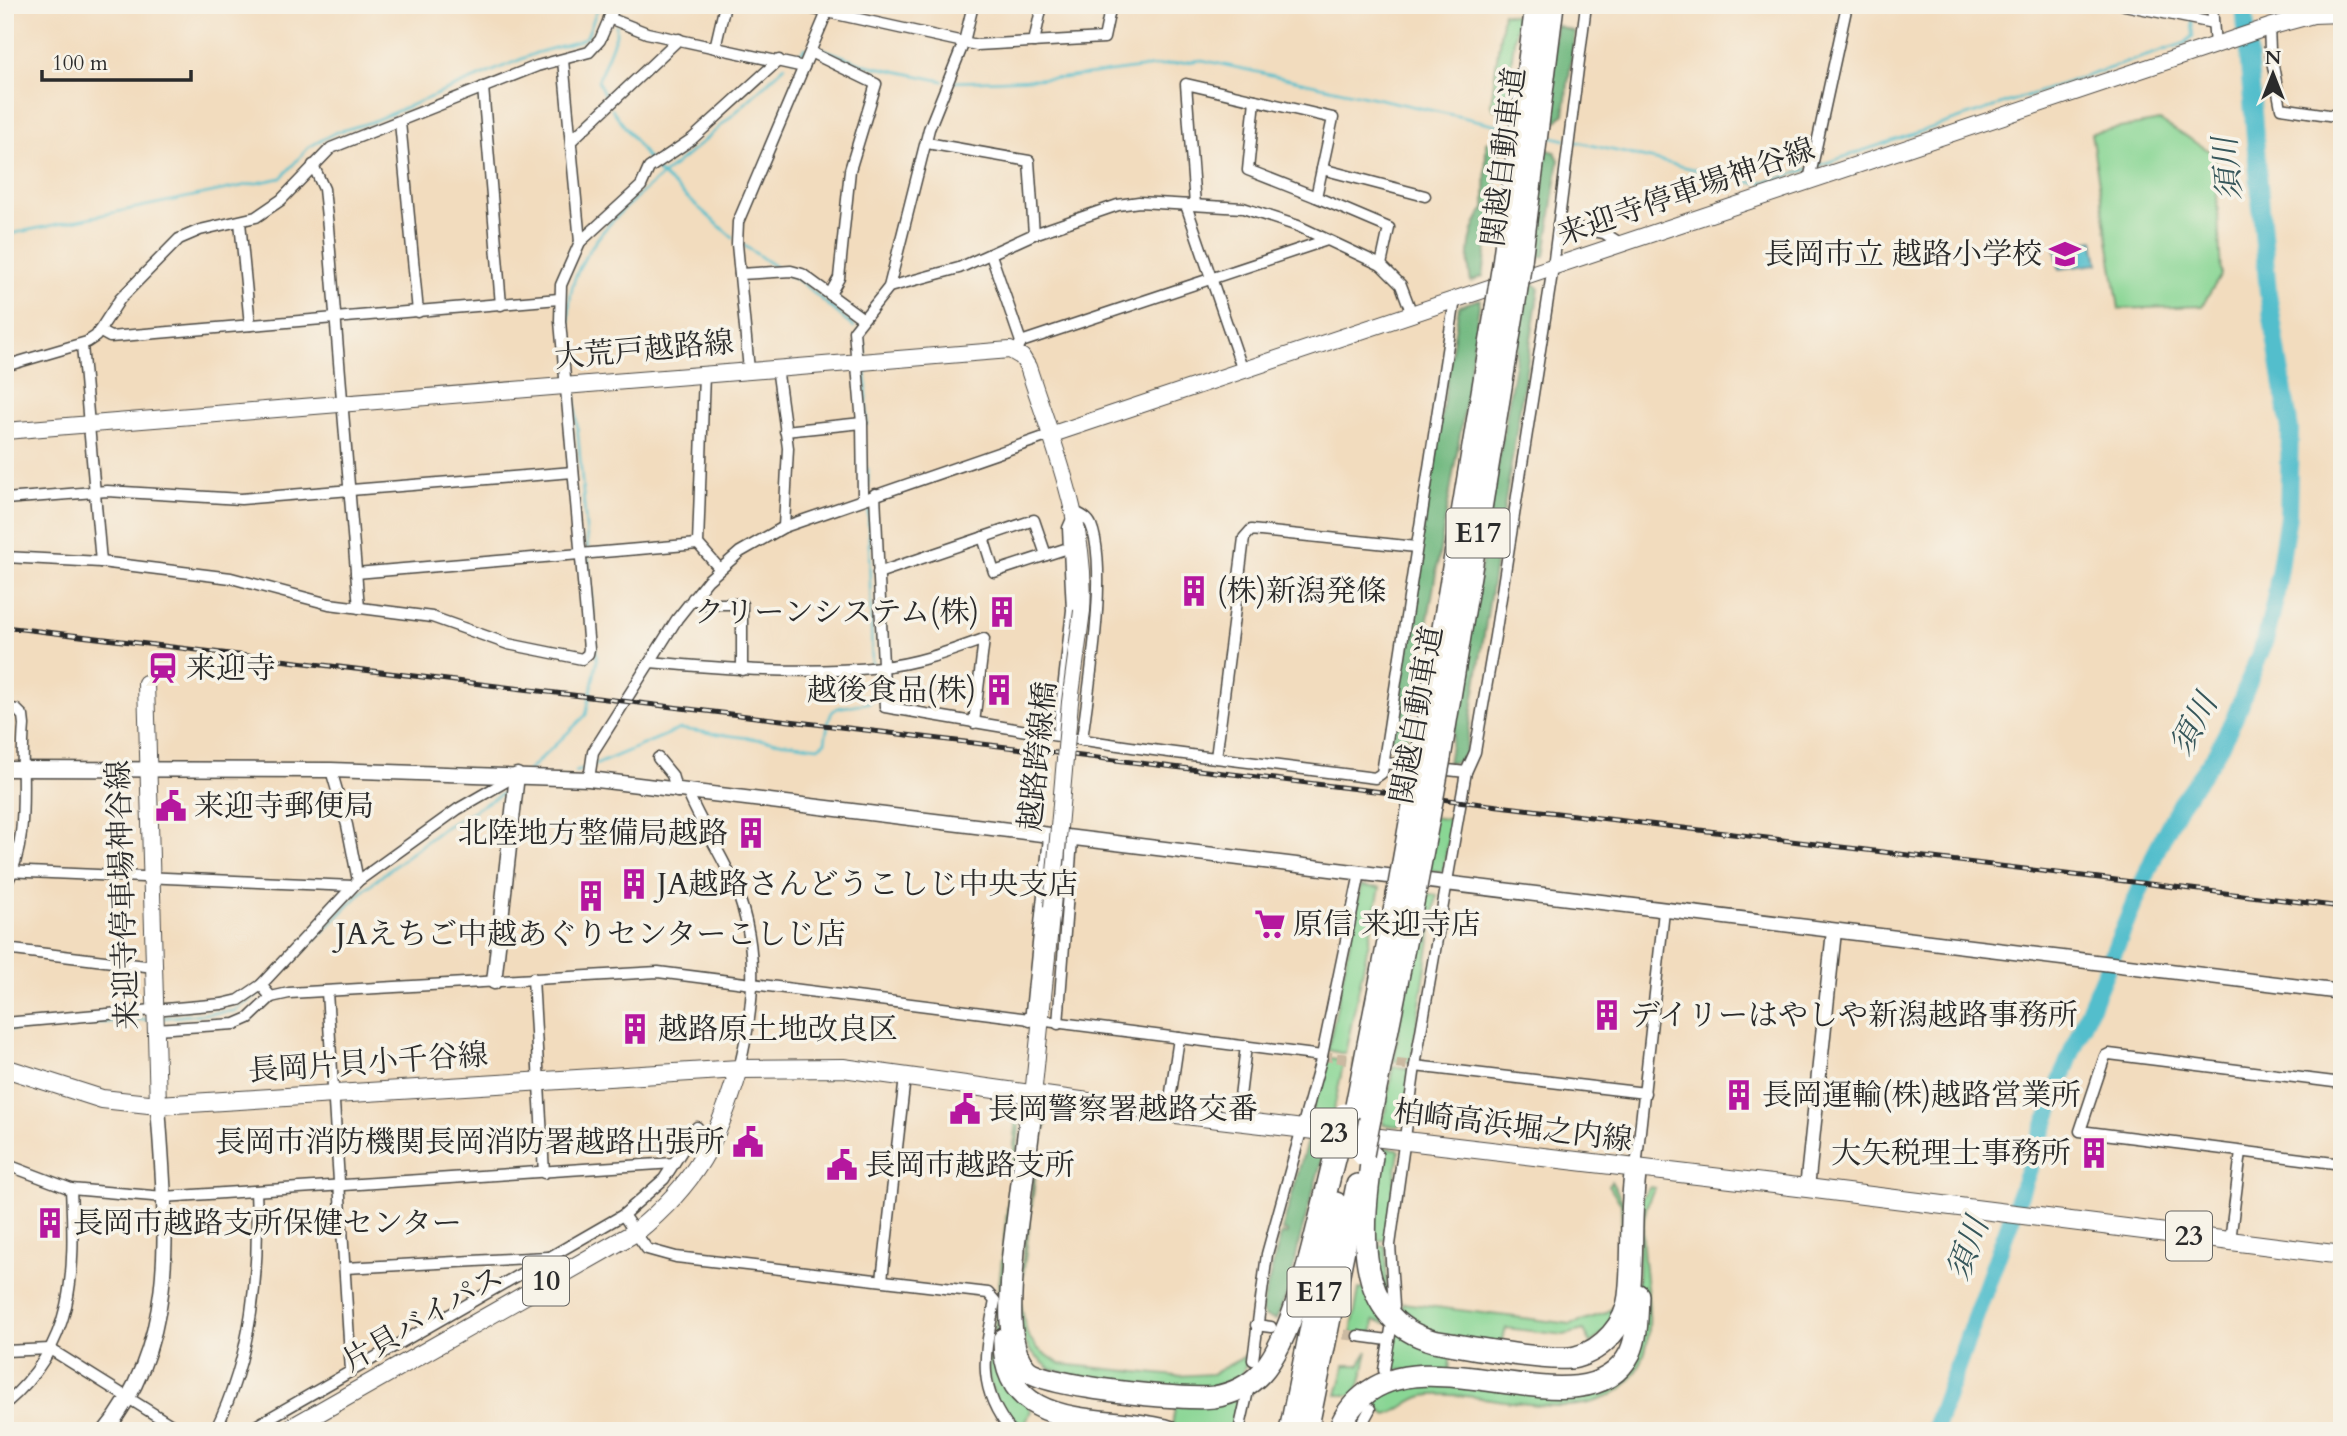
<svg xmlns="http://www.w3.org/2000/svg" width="2347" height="1436" font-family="Cardo,'Noto Serif JP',serif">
<rect width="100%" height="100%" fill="#f7f3e8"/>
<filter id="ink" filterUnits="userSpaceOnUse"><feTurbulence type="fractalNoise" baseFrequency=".0143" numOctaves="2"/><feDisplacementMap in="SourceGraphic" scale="14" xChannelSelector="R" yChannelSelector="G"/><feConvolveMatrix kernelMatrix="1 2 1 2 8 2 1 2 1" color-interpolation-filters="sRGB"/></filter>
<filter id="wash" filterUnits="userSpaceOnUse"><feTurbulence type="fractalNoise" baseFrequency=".00686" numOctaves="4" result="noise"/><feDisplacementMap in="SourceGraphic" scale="28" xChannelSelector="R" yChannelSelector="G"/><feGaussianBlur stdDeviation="1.57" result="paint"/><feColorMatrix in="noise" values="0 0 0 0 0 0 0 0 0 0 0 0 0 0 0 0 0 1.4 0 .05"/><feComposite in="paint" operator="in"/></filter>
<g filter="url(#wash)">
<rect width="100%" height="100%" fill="#f2dcbe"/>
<g fill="#89d694" stroke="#5a8060" stroke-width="2">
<path d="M1503 13 1517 16 1505 113 1493 109 1491 104Z"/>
<path d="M2160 121 2215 154 2221 275 2202 306 2119 309 2091 133Z"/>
<path d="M1432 817 1452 820 1443 872 1423 869Z"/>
<path d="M1361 886 1380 888 1345 1054 1328 1050Z"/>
<path d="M1419 893 1437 895 1411 1062 1394 1061Z"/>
<path d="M1331 1058 1344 1060 1332 1119 1313 1117 1312 1113 1322 1064Z"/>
<path d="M1393 1066 1406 1068 1411 1072 1404 1118 1398 1126 1383 1125Z"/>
<path d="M1018 1119 1019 1128 997 1340 1031 1411 1025 1424 1042 1431H1019C1001 1416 979 1374 992 1352L1016 1128 1014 1120Z"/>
<path d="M1044 1120 1047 1123 1040 1139 1020 1300 1027 1334 1037 1348 1060 1364 1176 1376 1212 1374 1244 1357 1246 1364 1241 1376 1203 1391 1085 1378 1050 1369 1031 1352 1024 1340 1016 1309 1040 1127Z"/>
<path d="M1380 1147 1398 1149 1399 1152 1385 1240 1376 1241V1245L1386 1246 1387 1301 1381 1292 1372 1200Z"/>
<path d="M1611 1181 1624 1204 1622 1300 1607 1330 1591 1343 1584 1330 1564 1335 1506 1328 1502 1343C1468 1339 1425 1339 1400 1314L1403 1303 1571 1324 1606 1313 1616 1304 1620 1291 1622 1243 1621 1204 1608 1185Z"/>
<path d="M1650 1187 1655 1188C1632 1225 1648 1272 1649 1313 1650 1336 1647 1354 1635 1374 1591 1436 1489 1387 1424 1396 1409 1399 1401 1412 1387 1415L1376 1407 1379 1393 1397 1382 1579 1396 1601 1389 1618 1378 1638 1278 1641 1199Z"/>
<path d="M1359 1289 1368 1290 1386 1323 1374 1320 1373 1331 1368 1334H1351Z"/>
<path d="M1394 1329 1451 1347 1449 1373 1389 1369Z"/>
<path d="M1368 1351 1361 1382 1353 1395H1337L1345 1365H1359Z"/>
<path d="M1238 1396 1232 1431H1191L1172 1426 1176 1401Z"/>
</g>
<g fill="#6eb77e" stroke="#4c7154" stroke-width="2">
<path d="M1556 25 1575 32 1564 114 1557 121H1544Z"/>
<path d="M1502 139 1483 276 1471 282C1466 260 1469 225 1485 209L1486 143Z"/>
<path d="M1541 148 1555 152 1559 160 1545 256 1525 263Z"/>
<path d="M1533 283 1539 288 1538 295 1465 754 1457 762 1448 763 1528 285Z"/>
<path d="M1480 299 1464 411 1404 758C1395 756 1391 749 1389 740L1459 306Z"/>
<path d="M1308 1138 1327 1141 1300 1238 1289 1289 1276 1320 1265 1317 1262 1312V1307L1281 1234H1287V1231L1282 1230Z"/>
</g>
<path fill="#52becc" stroke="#3e747c" stroke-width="2" d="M2094 240 2098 264 2059 269 2055 245Z"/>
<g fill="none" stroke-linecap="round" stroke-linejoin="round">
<g stroke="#52becc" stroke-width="2.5">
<path d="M2192 15 2197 5"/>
<path d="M815 46 867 65 943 81"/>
<path d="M793 60 806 48"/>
<path d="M950 82 1063 78 1202 60 1512 128"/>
<path d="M608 103 598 81 616 35V25"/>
<path d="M612 109 651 163"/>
<path d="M1545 135 1566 140"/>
<path d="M1573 141 1754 183 1775 180 1808 169"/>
<path d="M1814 167 2185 43 2193 36 2192 21"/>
<path d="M655 169 733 238"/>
<path d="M5 235 281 178 309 147 334 133 371 122 536 53 579 41 587 36 599 5"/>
<path d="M742 244 777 268"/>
<path d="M785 274 801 282 854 327"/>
<path d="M859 331 863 336 866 354"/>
<path d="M866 368 867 424"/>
<path d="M573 379C571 348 564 308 575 278 598 218 660 180 706 139 733 116 759 90 785 66"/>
<path d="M574 389 588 550"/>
<path d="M868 469V487"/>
<path d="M868 501 872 665"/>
<path d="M595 765 680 729 818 747 825 742C832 696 832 713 870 702L877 688 874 671"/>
<path d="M527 772 586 715 597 661 588 557"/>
<path d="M575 772 589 767"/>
<path d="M521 787 535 783"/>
<path d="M267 987 366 888 442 829 510 789"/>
<path d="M160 1018 234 1011 262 992"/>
<path d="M5 1030 150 1019"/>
</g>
<path stroke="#52becc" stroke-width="18" d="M1934 1431 2070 1056 2158 847 2180 804 2214 757 2234 719 2266 638 2275 600 2288 515 2290 430 2268 293 2244 5"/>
</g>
</g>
<g filter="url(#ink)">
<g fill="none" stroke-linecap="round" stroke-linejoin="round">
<g stroke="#cab9a1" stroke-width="10" stroke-dasharray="10 5" stroke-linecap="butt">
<path d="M1322 1056 1415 1066"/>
<path d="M1284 1328 1358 1336"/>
</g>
<defs>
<g id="minor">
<path d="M795 5 977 45 1104 38 1111 5"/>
<path d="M2124 5 2213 23"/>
<path d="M2212 5 2215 46"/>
<path d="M609 18 647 33 804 67"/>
<path d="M2269 27 2270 50 2281 108 2342 117"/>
<path d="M1034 42 1042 5"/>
<path d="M715 48 725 5"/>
<path d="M812 53 876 84 850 170 839 278 830 294"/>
<path d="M563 60 580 242"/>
<path d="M483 87 501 305"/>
<path d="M1255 100 1248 170 1316 197"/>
<path d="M400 122 418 312"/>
<path d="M572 140 679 39"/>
<path d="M927 143 1029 161 1034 234"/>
<path d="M313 165 324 189 328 227 359 608"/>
<path d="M1322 169 1425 196"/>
<path d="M1809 180 1847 5"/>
<path d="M1186 205 1243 371"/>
<path d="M1195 205 1186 84 1333 118 1316 197 1389 228 1381 265"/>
<path d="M240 222 250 325"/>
<path d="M1558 224 1604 233 1620 243"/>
<path d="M991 255 1021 342 1018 348"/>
<path d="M740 274 791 271 802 274 862 318"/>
<path d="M889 287 929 129 964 42 973 5"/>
<path d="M99 331 110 337 559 299"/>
<path d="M1021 342 1327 240"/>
<path d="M82 345 101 562"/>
<path d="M5 366 87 342 96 336 120 299 179 239 200 230 256 217 281 200 331 148 537 66 589 52 600 40 615 5"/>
<path d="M777 367 788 448 784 527"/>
<path d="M749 370 737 244 738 222 830 5"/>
<path d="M704 374 698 544 719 568"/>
<path d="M785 431 862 423"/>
<path d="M875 494 885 707C996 726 1105 745 1216 758L1244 538 1251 530 1416 547"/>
<path d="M863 497 862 423 854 331 889 287 959 268 1034 234 1118 205 1139 202 1243 208 1298 226 1381 265 1401 285 1412 314"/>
<path d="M5 499 107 491 241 499 573 472"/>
<path d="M983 537 994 572 1071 547"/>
<path d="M5 557 101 562 231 578 329 604 432 617 508 644 582 659 588 654 589 649 560 321 561 285 580 242 641 186 649 168 692 139 779 60"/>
<path d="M356 573 698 544"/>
<path d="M878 573 1034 520 1046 555"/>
<path d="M693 598 704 604H742V670"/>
<path d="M650 662C726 669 805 675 881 667 916 664 951 651 984 639L974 723"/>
<path d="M5 707 17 710 23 716 24 725C19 779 32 837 5 887"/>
<path d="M1058 734 1072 610 1068 528 1075 512C1081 515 1088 518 1091 525 1109 568 1088 691 1082 740"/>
<path d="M658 758 672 775 677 792"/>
<path d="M1216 758 1375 778 1382 773 1455 299"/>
<path d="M1384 763 1466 772"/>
<path d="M331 770 347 825 358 881"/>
<path d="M589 779 593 752 677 619 708 580 740 552 784 527 1050 435"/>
<path d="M688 793C700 822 717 847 730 875 760 939 756 1001 739 1069"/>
<path d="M5 871 353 886"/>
<path d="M5 949 154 967"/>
<path d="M533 978 544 1173"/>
<path d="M261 985 271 997 289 993 658 972 1322 1056"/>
<path d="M327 992 351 1371"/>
<path d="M1030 1021 1049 837"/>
<path d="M5 1023 222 1004 239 1000 261 985 358 881 458 809 517 775"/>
<path d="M1058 1024 1072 840"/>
<path d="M155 1029 235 1024 249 1018 271 997"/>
<path d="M1415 1066 1645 1093"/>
<path d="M2342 1083 2109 1054 2105 1056 2080 1131 2342 1164"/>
<path d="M1168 1113 1179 1038"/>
<path d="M1237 1122 1246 1046"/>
<path d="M5 1164 71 1189 164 1197 674 1163"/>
<path d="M1636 1168 1664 911"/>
<path d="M623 1215 647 1249 676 1257 988 1293 995 1301C985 1353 975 1386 1011 1431"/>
<path d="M2230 1241 2241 1152"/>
<path d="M345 1268 548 1257"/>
<path d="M882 1280 905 1077"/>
<path d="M1394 1306 1390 1245 1415 1066 1466 772 1475 752 1495 636 1553 267 1586 5"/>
<path d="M1256 1325 1271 1327"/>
<path d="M1358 1336 1388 1340"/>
<path d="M5 1351 50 1349 181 1431"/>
<path d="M1253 1360 1267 1254 1322 1056 1360 873"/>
<path d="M1384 1370 1391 1329"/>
<path d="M5 1404C76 1344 75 1272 71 1189"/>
<path d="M215 1431C252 1355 260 1274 256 1191"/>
<path d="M247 1431 623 1215 664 1179 697 1127"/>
<path d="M1239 1431 1248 1391"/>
<path d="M1358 1431 1370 1409"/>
</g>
<g id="tertiary">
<path d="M5 769 331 770 589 779 2342 992"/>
<path d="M494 982 517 775"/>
<path d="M1807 1188 1834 931"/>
<path d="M105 1431C182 1338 165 1216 158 1105"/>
</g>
<g id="secondary">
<path d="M5 431 1010 350 1022 357 1028 367C1054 447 1088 526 1082 611"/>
<path d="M1050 435 2269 27 2313 15 2342 14"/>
<path d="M146 683 158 1105"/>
<path d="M1033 1096 1052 907"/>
</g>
<g id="primary">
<path d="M5 1068 102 1099 158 1105 739 1069 843 1068 1168 1113 1807 1188 2342 1255"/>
<path d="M286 1431 636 1232C695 1184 718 1141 739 1069"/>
</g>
<g id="motorway">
<path d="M1521 261 1553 5"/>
<path d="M1503 264 1536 5"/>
<path d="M1422 755 1496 308"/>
<path d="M1440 758 1514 308"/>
<path d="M1354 1116 1397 896"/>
<path d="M1370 1119 1414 898"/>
<path d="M1372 1156C1363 1223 1350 1318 1433 1341 1462 1346 1551 1363 1576 1357 1603 1350 1626 1324 1629 1296 1634 1254 1629 1211 1636 1168"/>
<path d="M1014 1250C1012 1281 1003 1345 1026 1369 1042 1387 1187 1401 1214 1397 1231 1394 1249 1386 1261 1373 1300 1330 1320 1210 1336 1152"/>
<path d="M1012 1262 1033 1096"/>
<path d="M1004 1339C1003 1436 1104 1413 1169 1431"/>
<path d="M1290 1431 1336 1203"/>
<path d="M1307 1431 1357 1185"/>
<path d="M1339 1431C1343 1417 1352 1405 1363 1396 1433 1335 1588 1436 1630 1353 1638 1336 1637 1314 1638 1295"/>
</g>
</defs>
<use href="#minor" stroke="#494641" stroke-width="13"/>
<use href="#tertiary" stroke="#494641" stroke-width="17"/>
<use href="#secondary" stroke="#494641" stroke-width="18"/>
<use href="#primary" stroke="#494641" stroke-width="20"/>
<use href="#motorway" stroke="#494641" stroke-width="24"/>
<use href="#minor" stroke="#fff" stroke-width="10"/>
<use href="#tertiary" stroke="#fff" stroke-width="14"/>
<use href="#secondary" stroke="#fff" stroke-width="16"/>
<use href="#primary" stroke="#fff" stroke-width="18"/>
<use href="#motorway" stroke="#fff" stroke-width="21"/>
<defs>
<path id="rail" d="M5 627 2342 907"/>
</defs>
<use href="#rail" stroke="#2b2b2b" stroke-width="5"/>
<use href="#rail" stroke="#f7f3e8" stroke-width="2.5" stroke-dasharray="8" stroke-linecap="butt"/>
<defs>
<path id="secondary-bridge" d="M1052 907 1070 702 1082 611"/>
<g id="motorway-bridge">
<path d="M1496 308 1503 264"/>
<path d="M1514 308 1521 261"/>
<path d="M1397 896 1422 755"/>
<path d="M1414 898 1440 758"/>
<path d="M1336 1152 1344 1114"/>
<path d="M1363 1155 1370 1119"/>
</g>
</defs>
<use href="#secondary-bridge" stroke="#494641" stroke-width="18" stroke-linecap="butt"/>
<use href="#motorway-bridge" stroke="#494641" stroke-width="24" stroke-linecap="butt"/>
<use href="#secondary-bridge" stroke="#fff" stroke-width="16"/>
<use href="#motorway-bridge" stroke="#fff" stroke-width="21"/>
</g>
</g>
<defs>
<symbol id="school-bare" viewBox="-9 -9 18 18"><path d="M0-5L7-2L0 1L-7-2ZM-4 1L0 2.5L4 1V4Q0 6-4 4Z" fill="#b5179e" stroke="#f7f3e8" stroke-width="2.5" paint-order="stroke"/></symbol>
<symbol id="building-bare" viewBox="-9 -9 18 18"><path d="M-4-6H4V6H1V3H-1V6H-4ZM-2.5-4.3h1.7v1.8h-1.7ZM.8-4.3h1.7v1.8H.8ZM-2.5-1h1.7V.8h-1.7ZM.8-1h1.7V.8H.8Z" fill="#b5179e" stroke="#f7f3e8" stroke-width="2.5" paint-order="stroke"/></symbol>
<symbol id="station-bare" viewBox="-9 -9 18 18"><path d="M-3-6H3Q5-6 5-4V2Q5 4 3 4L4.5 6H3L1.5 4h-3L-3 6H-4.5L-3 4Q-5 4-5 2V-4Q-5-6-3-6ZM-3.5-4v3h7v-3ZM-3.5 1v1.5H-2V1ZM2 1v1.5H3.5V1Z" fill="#b5179e" stroke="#f7f3e8" stroke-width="2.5" paint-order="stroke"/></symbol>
<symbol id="civic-bare" viewBox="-9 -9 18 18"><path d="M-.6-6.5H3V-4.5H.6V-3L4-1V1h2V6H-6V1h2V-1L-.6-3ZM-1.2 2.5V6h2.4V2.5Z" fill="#b5179e" stroke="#f7f3e8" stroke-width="2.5" paint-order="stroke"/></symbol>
<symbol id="supermarket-bare" viewBox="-9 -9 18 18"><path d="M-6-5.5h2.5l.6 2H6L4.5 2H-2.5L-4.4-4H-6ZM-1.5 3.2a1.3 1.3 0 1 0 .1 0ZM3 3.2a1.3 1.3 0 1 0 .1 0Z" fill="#b5179e" stroke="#f7f3e8" stroke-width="2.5" paint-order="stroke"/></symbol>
</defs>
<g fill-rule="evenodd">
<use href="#school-bare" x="2043" y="232" width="44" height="44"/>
<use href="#building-bare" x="1172" y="569" width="44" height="44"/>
<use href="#building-bare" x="980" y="590" width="44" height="44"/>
<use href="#station-bare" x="141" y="646" width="44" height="44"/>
<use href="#building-bare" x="977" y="668" width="44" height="44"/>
<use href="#civic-bare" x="149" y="784" width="44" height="44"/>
<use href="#building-bare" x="729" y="811" width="44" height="44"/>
<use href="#building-bare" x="612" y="862" width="44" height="44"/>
<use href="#building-bare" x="569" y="874" width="44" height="44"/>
<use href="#supermarket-bare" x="1248" y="902" width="44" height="44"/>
<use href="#building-bare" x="1585" y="993" width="44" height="44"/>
<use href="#building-bare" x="613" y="1007" width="44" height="44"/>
<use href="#building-bare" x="1717" y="1073" width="44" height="44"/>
<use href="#civic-bare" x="943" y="1087" width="44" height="44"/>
<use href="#civic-bare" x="726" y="1120" width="44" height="44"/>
<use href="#building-bare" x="2072" y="1131" width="44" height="44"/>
<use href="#civic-bare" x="820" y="1143" width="44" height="44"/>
<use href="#building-bare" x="28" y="1201" width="44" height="44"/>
</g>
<g text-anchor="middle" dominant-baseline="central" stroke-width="7" stroke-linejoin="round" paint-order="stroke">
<g fill="#f7f3e8" stroke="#686764" stroke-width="2">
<rect x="1446.5" y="508.5" width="63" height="49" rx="5"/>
<rect x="1311" y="1108.5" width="46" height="49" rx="5"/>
<rect x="2166" y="1211.5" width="46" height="49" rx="5"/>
<rect x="523" y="1256.5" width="46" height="49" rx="5"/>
<rect x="1287.5" y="1267.5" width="63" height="49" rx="5"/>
</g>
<g font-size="28" font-weight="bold" fill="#2b2b2b">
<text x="1478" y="533">E17</text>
<text x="1334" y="1133">23</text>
<text x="2189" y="1236">23</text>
<text x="546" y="1281">10</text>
<text x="1319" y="1292">E17</text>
</g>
<g font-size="30" fill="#2b2b2b" stroke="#f7f3e8">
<text transform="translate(1504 157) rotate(-83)">関越自動車道</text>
<text transform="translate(1686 192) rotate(-19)">来迎寺停車場神谷線</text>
<text transform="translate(644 350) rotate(-5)">大荒戸越路線</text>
<text transform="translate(1417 715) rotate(-80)">関越自動車道</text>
<text transform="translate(1038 756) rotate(-84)">越路跨線橋</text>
<text transform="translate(123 895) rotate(-92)">来迎寺停車場神谷線</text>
<text transform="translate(368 1063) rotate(-4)">長岡片貝小千谷線</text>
<text transform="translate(1513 1126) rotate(7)">柏崎高浜堀之内線</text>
<text transform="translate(423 1319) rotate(-30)">片貝バイパス</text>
</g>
<g font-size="30" fill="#2b2b2b" stroke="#f7f3e8" text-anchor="start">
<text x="2042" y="254" text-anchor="end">長岡市立 越路小学校</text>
<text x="1217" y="591">(株)新潟発條</text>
<text x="979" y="612" text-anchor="end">クリーンシステム(株)</text>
<text x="186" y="668">来迎寺</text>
<text x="976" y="690" text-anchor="end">越後食品(株)</text>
<text x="194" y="806">来迎寺郵便局</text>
<text x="728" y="833" text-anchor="end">北陸地方整備局越路</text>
<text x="657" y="884">JA越路さんどうこしじ中央支店</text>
<text x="1293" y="924">原信 来迎寺店</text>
<text x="591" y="934" text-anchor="middle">JAえちご中越あぐりセンターこしじ店</text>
<text x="1630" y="1015">デイリーはやしや新潟越路事務所</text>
<text x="658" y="1029">越路原土地改良区</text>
<text x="1762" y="1095">長岡運輸(株)越路営業所</text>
<text x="988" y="1109">長岡警察署越路交番</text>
<text x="725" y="1142" text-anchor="end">長岡市消防機関長岡消防署越路出張所</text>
<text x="2071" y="1153" text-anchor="end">大矢税理士事務所</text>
<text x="865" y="1165">長岡市越路支所</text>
<text x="73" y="1223">長岡市越路支所保健センター</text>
</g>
<g font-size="32" font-style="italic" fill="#37575b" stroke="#f7f3e8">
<text transform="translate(2228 169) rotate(-95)">須川</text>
<text transform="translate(2194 725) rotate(-62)">須川</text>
<text transform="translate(1968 1249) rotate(-70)">須川</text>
</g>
</g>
<rect width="2347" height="1436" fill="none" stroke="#f7f3e8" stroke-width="28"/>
<g transform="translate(2273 74)" stroke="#f7f3e8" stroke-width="5" paint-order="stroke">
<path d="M0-5L12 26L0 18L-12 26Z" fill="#2b2b2b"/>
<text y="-10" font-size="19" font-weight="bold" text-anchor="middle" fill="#2b2b2b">N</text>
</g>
<path d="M42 70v10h149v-10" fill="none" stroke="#2b2b2b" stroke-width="3.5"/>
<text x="52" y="70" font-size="21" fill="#2b2b2b" stroke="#f7f3e8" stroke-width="5" paint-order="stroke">100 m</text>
</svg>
